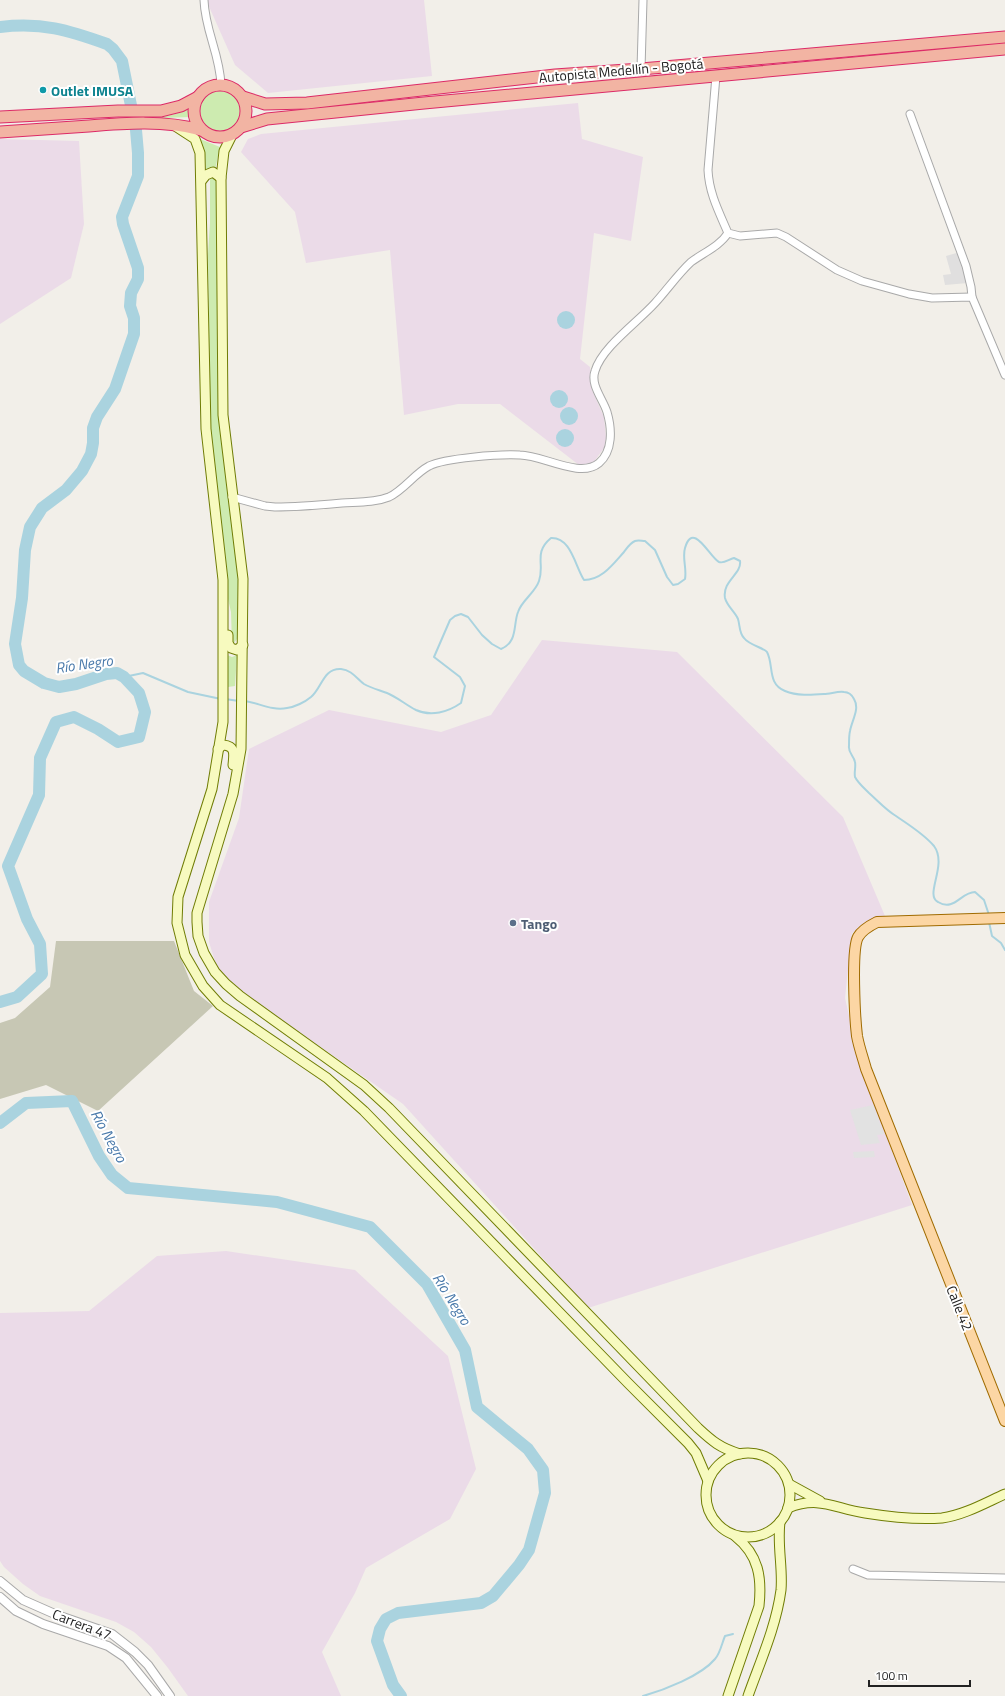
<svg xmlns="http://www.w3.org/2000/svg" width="1005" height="1696" font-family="'Titillium Web',sans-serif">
<rect width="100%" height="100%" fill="#f2efe9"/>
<path fill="#e0dfdf" d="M960 252 968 283 945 285 943 275 951 274 946 256Z"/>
<g fill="#ebdbe8">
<path d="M208 0H424L432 76 268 93 235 65 207 2Z"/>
<path d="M578 103 582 139 643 157 631 241 594 233 580 359 590 367 592 390 604 417 606 438 604 448 593 463 579 465 500 404H458L404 415 390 250 306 263 295 212 241 152 248 139 261 134Z"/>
<path d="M0 139 79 141 84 224 71 278 0 324Z"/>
<path d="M542 640 677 652 843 817 885 916 852 933 845 998 860 1065 912 1205 588 1308 403 1104 296 1030 238 993 218 971 209 942V902L239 818 249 749 329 710 441 732 491 715Z"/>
<path d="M226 1251 355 1270 448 1356 476 1469 450 1519 366 1568 355 1593 322 1652 341 1696H188L168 1668 151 1647 134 1632 116 1622 40 1596 23 1584 4 1567 0 1561V1313L89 1311 157 1256Z"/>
</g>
<path fill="#c7c7b4" d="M56 941H174L194 991 213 1006 98 1111 46 1085 0 1099V1023L15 1018 50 987Z"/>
<g fill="#cdebb0">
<circle cx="220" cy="111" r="20"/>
<path d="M188 109 191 117 162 118V117L175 114Z"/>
<path d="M200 139 220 147 215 170H206L205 155Z"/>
<path d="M210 177H214L216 182 218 227 219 422 236 559 238 580 237 639 233 644H232L231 612 228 599V578L210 428 208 254 210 223Z"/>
<path d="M227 655 232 657 237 655 235 686 228 687Z"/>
</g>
<g fill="#e2e2e2">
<path d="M873 1105 884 1134 877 1135 880 1143 861 1145 850 1110Z"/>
<path d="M874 1151 875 1157 854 1158 853 1152Z"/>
</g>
<g fill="#aad3df">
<circle cx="566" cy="320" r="9"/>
<circle cx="559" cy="399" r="9"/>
<circle cx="569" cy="416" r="9"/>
<circle cx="565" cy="438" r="9"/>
</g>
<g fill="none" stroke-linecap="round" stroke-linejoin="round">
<g stroke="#aad3df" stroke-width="2">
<path d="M124 677 143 673 188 692 221 699"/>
<path d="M225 699 239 701"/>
<path d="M245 701C259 703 272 711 287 708 295 707 305 702 311 697 322 688 323 668 341 669 352 670 357 679 364 684 371 688 379 690 387 693 397 697 406 705 416 710 431 717 448 712 461 703L465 686 460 677 434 657 450 620 455 616 461 614 468 617 482 635 492 644 501 649C518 642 513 625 518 612 522 600 535 593 539 581 545 564 533 553 551 538 571 537 575 566 584 580 602 580 613 564 624 552 627 548 630 543 635 541 638 540 642 541 645 541L655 550 667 577 673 585 678 584 685 579C687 568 682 558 685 548 693 520 710 558 719 562 724 564 729 559 734 558L740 561C742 574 722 581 725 598 727 606 735 612 738 619 740 625 739 633 744 638 749 645 764 648 767 652 774 665 767 684 785 691 797 696 811 695 824 694 830 694 838 691 844 692 848 692 852 695 854 699 860 709 852 720 850 731 849 735 849 741 849 746 848 753 854 756 855 762 856 767 854 772 855 777 858 783 864 788 869 793 878 801 886 810 896 816 909 825 924 834 934 846 948 865 924 895 938 902 954 912 961 892 975 892L984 900 989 915"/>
<path d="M989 922 992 936 1001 943 1005 950"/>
<path d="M643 1696C664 1690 701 1676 715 1659 720 1654 722 1643 725 1636L733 1634"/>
</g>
<g stroke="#aad3df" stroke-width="12">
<path d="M0 27C42 22 68 30 107 44L113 49 122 61 136 130 138 153V176L122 217 123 224 138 268V279L131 293 130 306 134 318V334L115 389 97 417 93 428V443L91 454 82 471 66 490 42 508 30 527 25 550 22 598 15 644 19 665 24 671 44 683 59 687 76 684 106 674 117 673 124 677 139 693 145 712 139 737 118 742 98 729 74 717 56 722 40 758 39 795 8 866 27 919 40 944 42 974 17 997 0 1002"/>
<path d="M0 1123 26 1103 72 1101 99 1156 112 1175 128 1188 277 1202 370 1227 427 1284 465 1350 477 1407 528 1449 543 1470 545 1493 529 1550 519 1565 493 1596 481 1603 398 1613 386 1619 380 1629 377 1641 393 1685 401 1696"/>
</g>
<defs>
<g id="minor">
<path d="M204 0C205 31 220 54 221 85"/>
<path d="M641 69 643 0"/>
<path d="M716 76 708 170C709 193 719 212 728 233L740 236 777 233 786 237 837 270 862 281 909 294 932 298 972 297 1005 375"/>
<path d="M910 114 966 266 971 287 972 297"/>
<path d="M232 497 265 506 275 507C297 507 320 505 342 503 357 502 374 503 389 497 404 490 414 474 429 466 445 458 500 454 520 455 543 455 580 479 599 463 613 451 612 429 607 412 603 399 590 385 595 371 602 347 638 322 655 303 667 290 678 274 691 262 703 253 720 246 728 233"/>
<path d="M853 1569 868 1575 1005 1578"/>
</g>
<g id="tertiary">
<path d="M0 1581 23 1600 57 1615 112 1634 135 1652 148 1665 170 1696"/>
<path d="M0 1597 16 1611 43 1624 108 1646 126 1658 157 1696"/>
</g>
<g id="secondary">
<path d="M175 126 195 139 200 153 206 429 223 580V722L212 789 178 897 177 923 185 955 203 986 220 1005 327 1078 364 1111 628 1383 688 1443 696 1453 708 1481"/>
<path d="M232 135 224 151 221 178 223 415 243 579 241 749 233 794 200 903 197 913V922L198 936 204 953 215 972 226 984 240 996 364 1085 389 1108 698 1428C712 1441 720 1448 740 1454"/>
<path d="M202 180 206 175 213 172 221 178"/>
<path d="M228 635V643L231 648 237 650 243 645"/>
<path d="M218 749 223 745C236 746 234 754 233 765"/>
<circle cx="748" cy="1495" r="42"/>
<path d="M789 1484 820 1501"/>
<path d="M788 1508C820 1495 835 1509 865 1513 890 1517 917 1520 942 1518 964 1515 985 1503 1005 1494"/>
<path d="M728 1696 759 1606C762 1578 759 1555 735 1536"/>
<path d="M748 1696C760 1662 776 1627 781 1590 783 1568 777 1545 780 1522"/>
</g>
<path id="primary" d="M1005 918 877 922C869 926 862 930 858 937 851 950 855 1019 857 1036 859 1047 863 1058 866 1069L1005 1421"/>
<g id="trunk">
<circle cx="220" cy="111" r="26"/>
<path d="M243 97 265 104 307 103 555 75 641 69 1005 37"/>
<path d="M0 117 118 111H161L181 106 198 97"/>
<path d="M241 127 267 119 424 103 1005 49"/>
<path d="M0 132C30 130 59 128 89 126 126 123 164 120 201 130"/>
</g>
</defs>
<use href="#minor" stroke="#a9a9a9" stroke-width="9"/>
<use href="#tertiary" stroke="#a9a9a9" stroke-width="10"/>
<use href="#secondary" stroke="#707d05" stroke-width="11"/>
<use href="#primary" stroke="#a06b00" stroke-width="12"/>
<use href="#trunk" stroke="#dc2a67" stroke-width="13"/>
<use href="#minor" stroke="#fff" stroke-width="7"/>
<use href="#tertiary" stroke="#fff" stroke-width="8"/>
<use href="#secondary" stroke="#f7fabf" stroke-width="9"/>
<use href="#primary" stroke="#fcd6a4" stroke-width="10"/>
<use href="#trunk" stroke="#f2b4a3" stroke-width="11"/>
</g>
<circle fill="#0f9aa8" stroke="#fff" stroke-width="1.5" cx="43" cy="90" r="4"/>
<circle fill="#5c6f8a" stroke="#fff" stroke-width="1.5" cx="513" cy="923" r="4"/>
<g text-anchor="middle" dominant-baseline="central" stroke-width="4" stroke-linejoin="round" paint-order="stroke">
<g font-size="14" fill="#222" stroke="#fff">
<text transform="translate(621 70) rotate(-5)">Autopista Medellín - Bogotá</text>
<text transform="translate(960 1308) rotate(68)">Calle 42</text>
<text transform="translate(82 1624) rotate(21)">Carrera 47</text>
</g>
<g font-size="14" font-weight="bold" fill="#0d838f" stroke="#fff" text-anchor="start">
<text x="51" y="90">Outlet IMUSA</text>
</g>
<g font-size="14" font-weight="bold" fill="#4e5e75" stroke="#fff" text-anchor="start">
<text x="521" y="923">Tango</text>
</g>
<g font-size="15" font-style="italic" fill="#4a7aab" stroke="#fff">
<text transform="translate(84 664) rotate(-8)">Río Negro</text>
<text transform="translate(109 1136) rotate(61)">Río Negro</text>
<text transform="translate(452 1299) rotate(58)">Río Negro</text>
</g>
</g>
<path d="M869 1680v6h101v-6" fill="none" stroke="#222222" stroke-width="2"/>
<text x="875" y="1680" font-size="12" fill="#222222" stroke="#ffffff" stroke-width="3" paint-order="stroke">100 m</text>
</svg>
